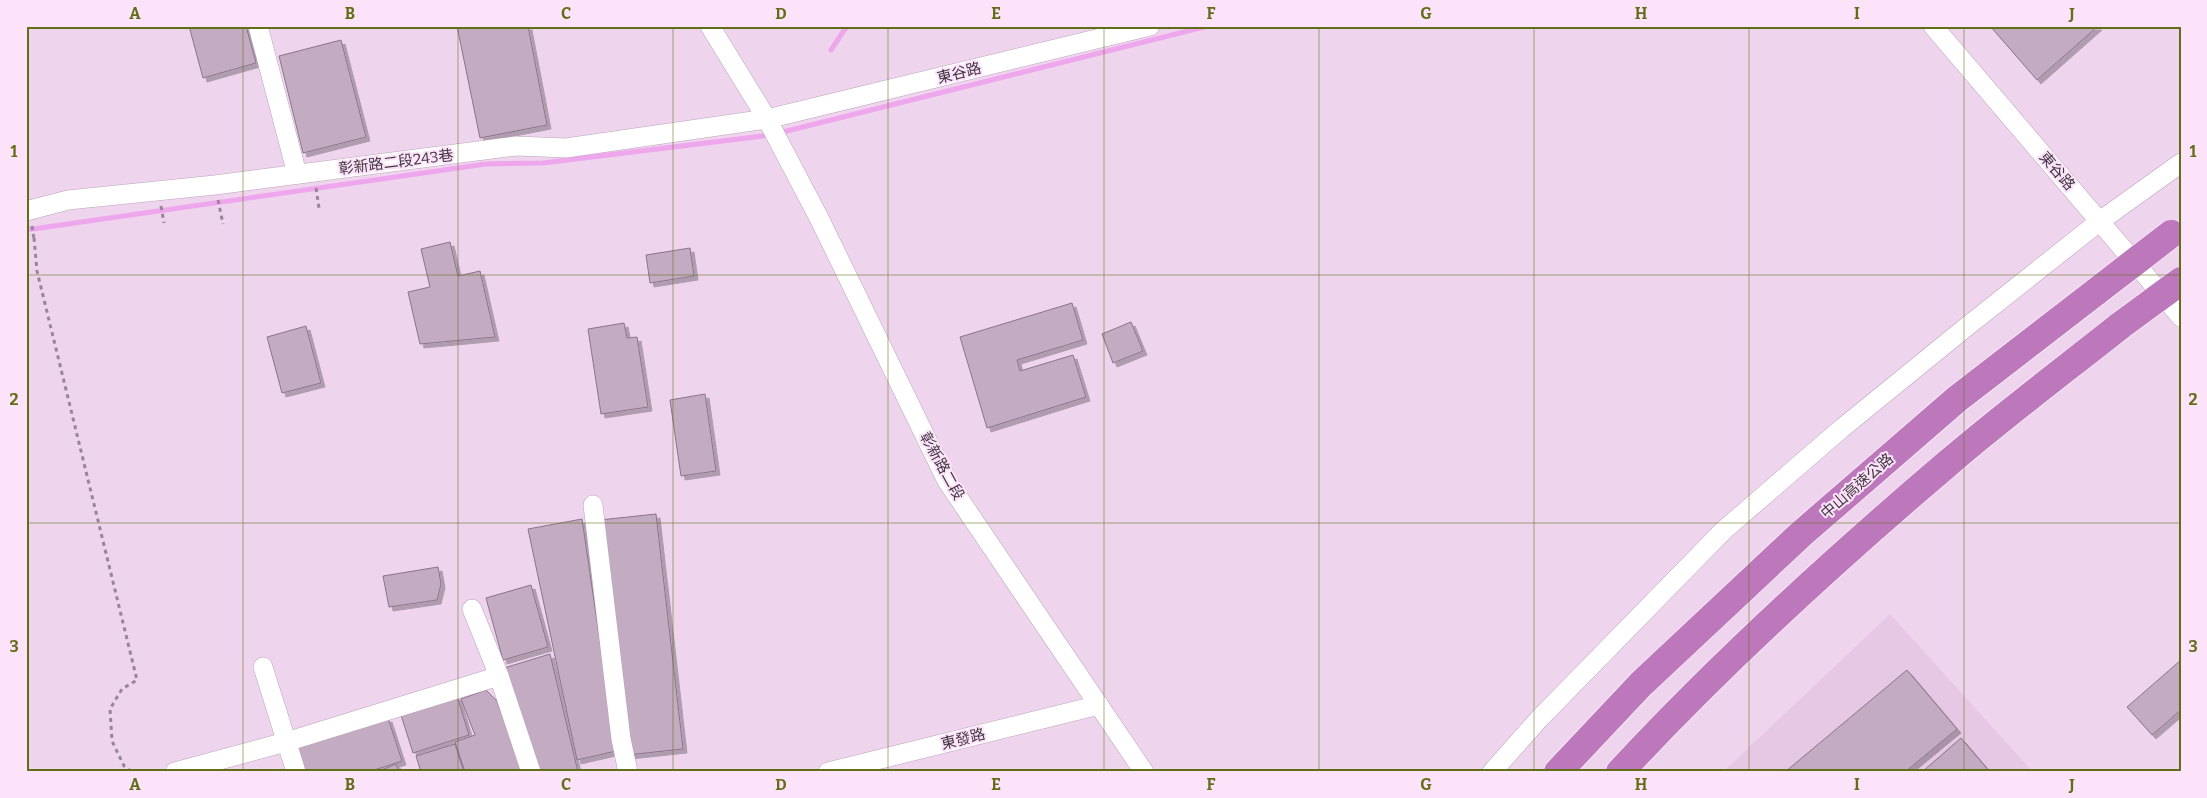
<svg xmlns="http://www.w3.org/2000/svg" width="2207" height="798" font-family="Bitter,'Noto Sans TC',serif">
<defs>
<filter id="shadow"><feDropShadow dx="4" dy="4" stdDeviation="0" flood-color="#0004"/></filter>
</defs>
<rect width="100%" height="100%" fill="#eed5ed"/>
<path fill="#e6c8e5" d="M1890 614 2033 772H1723Z"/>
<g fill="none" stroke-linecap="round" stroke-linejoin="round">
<g stroke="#eea6ec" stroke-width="5">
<path d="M831 50 847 26"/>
<path d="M779 133 1208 26"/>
<path d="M26 230 486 164 543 163 771 135"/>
</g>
</g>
<g fill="#c3abc2" stroke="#8b748a" filter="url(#shadow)">
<path d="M189 26H246L256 63 203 78Z"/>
<path d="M457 26H528L547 125 480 138Z"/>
<path d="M1990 26H2098L2037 80Z"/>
<path d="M341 40 366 137 303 153 279 56Z"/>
<path d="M450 242 458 276 480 271 495 337 420 344 408 292 430 287 421 249Z"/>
<path d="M690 248 694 276 650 283 646 255Z"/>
<path d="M1072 303 1083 340 1017 360 1020 371 1073 355 1086 397 987 428 960 337Z"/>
<path d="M1131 322 1143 351 1113 363 1102 334Z"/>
<path d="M624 323 627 338 637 337 648 407 601 414 588 329Z"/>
<path d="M306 326 321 383 282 393 267 337Z"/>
<path d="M705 394 716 471 681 476 670 400Z"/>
<path d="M656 514 683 749 627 755 600 520Z"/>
<path d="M582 519 616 751 577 760 528 529Z"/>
<path d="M438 567 441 584 437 600 389 607 383 576Z"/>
<path d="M531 585 548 647 503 660 486 598Z"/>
<path d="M550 654 578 772H537L504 668Z"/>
<path d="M2181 660V710L2152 735 2127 707Z"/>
<path d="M1907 670 1957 729 1905 772H1785Z"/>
<path d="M486 690 497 701 523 772H465L455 742 475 735 461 699Z"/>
<path d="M457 696 469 735 413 753 401 715Z"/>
<path d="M388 718 402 761 368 772H301L294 749Z"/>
<path d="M1961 738 1990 772H1922Z"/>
<path d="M455 744 464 772H421L416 756Z"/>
<path d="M396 764 399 772H377Z"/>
</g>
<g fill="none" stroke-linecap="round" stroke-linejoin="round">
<defs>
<g id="minor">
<path d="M258 26 297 174"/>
<path d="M710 26 767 119 819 218 947 481 1144 772"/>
<path d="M1933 26 2181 317"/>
<path d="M26 211 68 200 215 185 516 146 566 148 767 119 1150 26"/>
<path d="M593 505 621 739 628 772"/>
<path d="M472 609 499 676 531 772"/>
<path d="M263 667 296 772"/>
<path d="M175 772 286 742 499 676"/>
<path d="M828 772 1099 705"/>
<path d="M1492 772 1539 719 1724 530 1841 429 1965 328 2100 221 2181 163"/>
</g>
<g id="highway">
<path d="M1558 772 1641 684 1800 535 1957 399 2097 291"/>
<path d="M1620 772C1722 662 1833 561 1947 464 2003 416 2063 371 2121 325"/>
</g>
</defs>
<use href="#minor" stroke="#bba3ba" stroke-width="20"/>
<use href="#highway" stroke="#fff" stroke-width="29"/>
<g stroke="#988697" stroke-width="3" stroke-dasharray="4 4" stroke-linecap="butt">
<path d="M316 188 319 208"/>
<path d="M218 200 223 224"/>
<path d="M161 206 164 223"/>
<path d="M32 226 34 239"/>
<path d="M34 238 37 271 137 680 122 689 110 709 112 741 124 766 132 772"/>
</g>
<use href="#minor" stroke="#fff" stroke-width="19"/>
<use href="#highway" stroke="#bd78bc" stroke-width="28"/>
<defs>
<g id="highway-bridge">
<path d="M2097 291 2171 234"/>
<path d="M2121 325 2181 281"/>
</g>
</defs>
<use href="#highway-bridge" stroke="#fff" stroke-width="29" stroke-linecap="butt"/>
<use href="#highway-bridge" stroke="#bd78bc" stroke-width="28"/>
</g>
<path fill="none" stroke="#626e17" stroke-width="1" stroke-opacity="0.55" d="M243 26V772M458 26V772M673 26V772M888 26V772M1104 26V772M1319 26V772M1534 26V772M1749 26V772M1964 26V772M26 275H2181M26 523H2181"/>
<g text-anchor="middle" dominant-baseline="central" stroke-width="4" stroke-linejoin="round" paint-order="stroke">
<g font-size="15" fill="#413740" stroke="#fce3fa">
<text transform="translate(959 73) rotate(-14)">東谷路</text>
<text transform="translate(396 162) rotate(-7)">彰新路二段243巷</text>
<text transform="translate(2057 171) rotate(49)">東谷路</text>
<text transform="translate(942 466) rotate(61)">彰新路二段</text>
<text transform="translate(1857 486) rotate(-41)">中山高速公路</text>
<text transform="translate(963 739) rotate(-14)">東發路</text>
</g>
</g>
<rect width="2207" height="798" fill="none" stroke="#fce3fa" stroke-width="55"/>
<rect x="28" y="28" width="2152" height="742" fill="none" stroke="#626e17" stroke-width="2"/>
<g font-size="16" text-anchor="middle" font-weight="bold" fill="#626e17">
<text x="135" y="19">A</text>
<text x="350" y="19">B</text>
<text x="566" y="19">C</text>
<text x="781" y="19">D</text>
<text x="996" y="19">E</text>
<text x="1211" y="19">F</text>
<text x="1426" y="19">G</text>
<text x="1641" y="19">H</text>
<text x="1857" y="19">I</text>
<text x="2072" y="19">J</text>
<text x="14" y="157">1</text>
<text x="2193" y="157">1</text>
<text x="14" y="405">2</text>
<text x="2193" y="405">2</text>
<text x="14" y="652">3</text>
<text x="2193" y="652">3</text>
<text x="135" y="790">A</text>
<text x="350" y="790">B</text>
<text x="566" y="790">C</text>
<text x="781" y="790">D</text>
<text x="996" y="790">E</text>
<text x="1211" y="790">F</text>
<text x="1426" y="790">G</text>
<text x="1641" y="790">H</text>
<text x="1857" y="790">I</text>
<text x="2072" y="790">J</text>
</g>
</svg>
